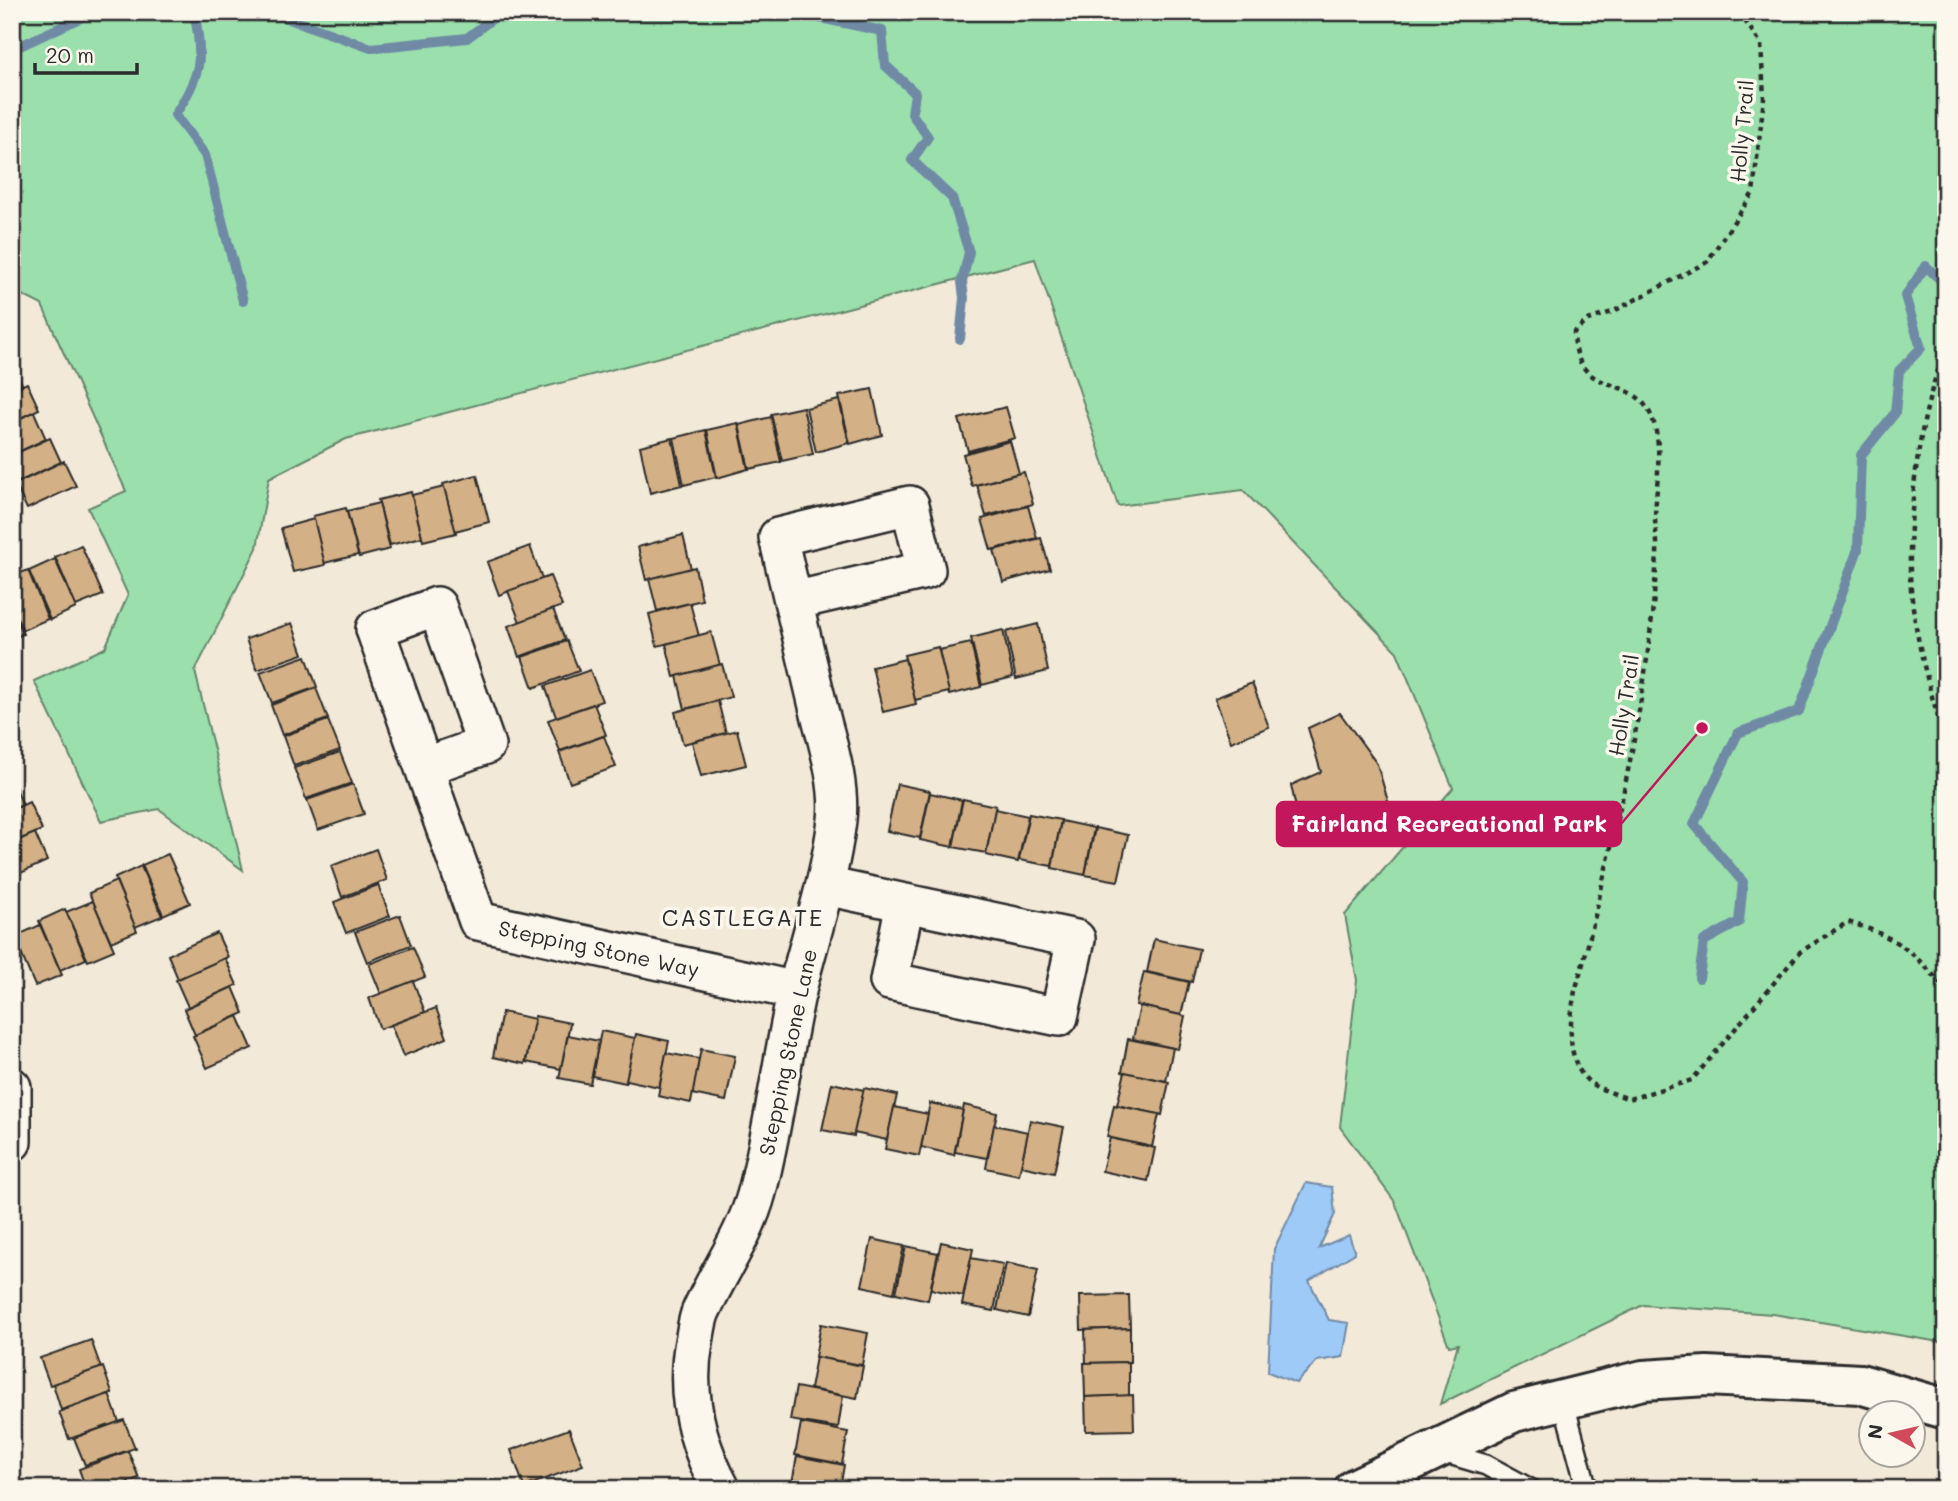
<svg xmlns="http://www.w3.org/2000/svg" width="1958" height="1501" font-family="Mali,sans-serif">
<rect width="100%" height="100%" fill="#f3e9d8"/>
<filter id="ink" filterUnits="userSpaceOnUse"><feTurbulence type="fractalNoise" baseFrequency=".0143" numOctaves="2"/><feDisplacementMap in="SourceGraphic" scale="14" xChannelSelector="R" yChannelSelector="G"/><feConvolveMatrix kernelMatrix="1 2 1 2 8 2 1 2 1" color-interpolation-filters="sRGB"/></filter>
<g filter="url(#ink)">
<path fill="#9be0ac" stroke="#63866c" stroke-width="2" d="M12 12H1946V1343L1773 1314 1643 1305 1440 1404 1458 1344 1449 1346 1395 1202 1340 1127 1357 980 1345 915 1453 788 1397 652 1243 490 1118 506 1035 259 346 439 269 478 257 548 195 671 243 870 159 809 101 821 34 681 105 648 128 595 88 508 126 491 42 305 12 290Z"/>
<path fill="#9ecaf8" stroke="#708aa6" stroke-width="2" d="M1306 1183 1332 1187 1335 1214 1319 1248 1349 1235 1355 1253 1309 1281 1329 1320 1349 1323 1343 1357 1317 1361 1296 1383 1268 1372 1274 1249Z"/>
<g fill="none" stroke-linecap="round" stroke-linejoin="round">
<g stroke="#708aa6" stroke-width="10">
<path d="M194 12C204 58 201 75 175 115L205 155 243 301"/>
<path d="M260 12 272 13 371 48 467 38 501 12"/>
<path d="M812 12 811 16 882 31 885 65 915 93 912 114 928 137 912 160 952 198 969 252 962 282 964 298 960 339"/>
<path d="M12 34 20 46 93 12"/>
<path d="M1699 978 1704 941 1739 922 1743 882 1694 824 1738 733 1799 711 1858 549 1861 455 1895 413 1899 371 1921 348 1905 296 1926 266 1946 285"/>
</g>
</g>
<g fill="#d4b086" stroke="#2b2b2b" stroke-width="2">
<path d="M12 363 22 384 12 389Z"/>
<path d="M27 383 39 409 12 422V390Z"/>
<path d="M872 389 882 435 850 444 839 396Z"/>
<path d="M839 400 849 443 816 452 806 408Z"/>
<path d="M803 407 813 454 782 461 771 414Z"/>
<path d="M1006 407 1015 438 968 451 959 419Z"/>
<path d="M34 412 46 439 12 455V422Z"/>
<path d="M771 417 781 462 749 469 739 425Z"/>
<path d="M738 423 748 469 717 478 707 430Z"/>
<path d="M706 430 716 477 684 485 674 438Z"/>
<path d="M50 438 61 462 12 485V455Z"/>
<path d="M672 438 682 485 650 493 640 446Z"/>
<path d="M1010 441 1019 473 972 486 963 454Z"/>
<path d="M64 461 76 486 27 509 15 484Z"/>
<path d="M1024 472 1033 504 986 516 977 485Z"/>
<path d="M477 475 489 522 455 531 443 484Z"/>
<path d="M444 487 456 533 423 541 412 495Z"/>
<path d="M411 492 422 537 390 545 378 500Z"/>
<path d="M379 503 390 549 359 557 347 511Z"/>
<path d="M1028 506 1037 538 991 550 982 519Z"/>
<path d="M346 508 358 555 324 563 313 516Z"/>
<path d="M314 519 325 565 293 572 281 528Z"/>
<path d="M683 535 691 569 646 580 638 547Z"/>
<path d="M1041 538 1050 569 1003 582 994 550Z"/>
<path d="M81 545 103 595 76 606 55 557Z"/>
<path d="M530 546 542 579 499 595 487 562Z"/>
<path d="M55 559 76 608 50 620 29 571Z"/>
<path d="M695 567 702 600 657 611 649 579Z"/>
<path d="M28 570 48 619 23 630 12 607V576Z"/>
<path d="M550 576 562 606 520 622 508 591Z"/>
<path d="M690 603 699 636 657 646 649 614Z"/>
<path d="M553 609 565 640 519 657 508 626Z"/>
<path d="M12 611 23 634 12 639Z"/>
<path d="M292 623 303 654 257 670 246 639Z"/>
<path d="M1038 624 1048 671 1016 679 1006 632Z"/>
<path d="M1003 630 1013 677 982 685 971 638Z"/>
<path d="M711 632 720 665 674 677 666 644Z"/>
<path d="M567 641 579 671 533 688 522 657Z"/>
<path d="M971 643 981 687 949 695 939 650Z"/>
<path d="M938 647 949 692 915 700 904 655Z"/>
<path d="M306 656 317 687 272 703 260 672Z"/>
<path d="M905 659 916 704 883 712 872 667Z"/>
<path d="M722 664 731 697 685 709 677 676Z"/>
<path d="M590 670 602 701 556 717 545 686Z"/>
<path d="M1252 683 1269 727 1231 742 1215 698Z"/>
<path d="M316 688 328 719 282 735 271 705Z"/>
<path d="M718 701 726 733 683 744 675 712Z"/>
<path d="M594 704 606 735 560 751 548 720Z"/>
<path d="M1340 713 1377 764 1390 808 1316 840 1296 808 1291 785 1321 772 1308 728Z"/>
<path d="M328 720 340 750 294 766 283 736Z"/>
<path d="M737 730 746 765 701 776 692 742Z"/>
<path d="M604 736 616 767 570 783 559 752Z"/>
<path d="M340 752 352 783 306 799 294 768Z"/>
<path d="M12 779 23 805 12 810Z"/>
<path d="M353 784 364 814 318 830 307 800Z"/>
<path d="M897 784 930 791 920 838 887 831Z"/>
<path d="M930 793 962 800 953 847 920 840Z"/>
<path d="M963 799 996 806 986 853 953 847Z"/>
<path d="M29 802 42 830 12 843V810Z"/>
<path d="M995 809 1028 816 1018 862 986 855Z"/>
<path d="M1029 814 1061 820 1052 866 1019 860Z"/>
<path d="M1061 821 1094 828 1085 875 1052 868Z"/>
<path d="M1095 828 1128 835 1118 881 1085 875Z"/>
<path d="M35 833 47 861 12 877V843Z"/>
<path d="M376 849 387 880 342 897 331 866Z"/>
<path d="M168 854 190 903 163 915 142 865Z"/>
<path d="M141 866 162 916 135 927 115 878Z"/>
<path d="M116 881 137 931 111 942 89 893Z"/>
<path d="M378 885 390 916 346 933 334 902Z"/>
<path d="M93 901 114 950 88 961 66 912Z"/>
<path d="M65 909 86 959 60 970 39 921Z"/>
<path d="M400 915 411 945 367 962 355 932Z"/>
<path d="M40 925 62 975 35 986 14 937Z"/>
<path d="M217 933 228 957 178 979 168 955Z"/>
<path d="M1154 939 1199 949 1192 982 1147 972Z"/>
<path d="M413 947 425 977 381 994 369 964Z"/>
<path d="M225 958 237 985 188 1007 176 980Z"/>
<path d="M1144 972 1189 982 1181 1015 1136 1005Z"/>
<path d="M413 981 425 1012 380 1029 369 998Z"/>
<path d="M233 987 244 1013 195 1035 184 1009Z"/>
<path d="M1140 1006 1185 1016 1178 1049 1133 1039Z"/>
<path d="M436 1008 447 1038 403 1056 391 1025Z"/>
<path d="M502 1012 535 1019 525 1064 493 1057Z"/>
<path d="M238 1016 252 1048 207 1068 193 1036Z"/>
<path d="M535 1016 570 1023 561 1069 526 1062Z"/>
<path d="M601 1031 635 1038 626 1083 592 1076Z"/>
<path d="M636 1034 669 1041 659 1087 626 1080Z"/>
<path d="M568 1035 599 1041 590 1084 559 1078Z"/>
<path d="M1128 1039 1173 1048 1166 1081 1122 1072Z"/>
<path d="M701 1049 735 1056 726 1101 692 1094Z"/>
<path d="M666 1053 699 1059 691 1103 658 1096Z"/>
<path d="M1125 1072 1169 1082 1162 1115 1117 1105Z"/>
<path d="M832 1083 864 1090 854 1136 822 1130Z"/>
<path d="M864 1088 897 1095 887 1140 854 1133Z"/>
<path d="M930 1103 963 1110 954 1155 921 1147Z"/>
<path d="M964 1105 997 1113 987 1158 955 1152Z"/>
<path d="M1114 1105 1159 1114 1152 1147 1107 1137Z"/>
<path d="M894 1107 928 1114 919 1156 885 1149Z"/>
<path d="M1030 1120 1064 1127 1054 1173 1021 1166Z"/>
<path d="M994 1125 1028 1132 1019 1175 986 1168Z"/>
<path d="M1110 1138 1155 1148 1148 1181 1102 1171Z"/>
<path d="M872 1239 904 1246 894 1293 862 1286Z"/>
<path d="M941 1242 973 1249 963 1296 931 1289Z"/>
<path d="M906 1246 938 1253 928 1300 896 1293Z"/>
<path d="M971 1258 1003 1264 994 1311 962 1305Z"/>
<path d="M1006 1263 1038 1270 1028 1317 997 1310Z"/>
<path d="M1129 1295 1130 1328 1081 1330 1080 1296Z"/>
<path d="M821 1324 868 1333 862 1365 815 1357Z"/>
<path d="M1130 1328V1362L1086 1363 1085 1330Z"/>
<path d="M91 1340 101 1368 50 1385 40 1358Z"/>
<path d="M816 1357 863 1366 857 1398 810 1389Z"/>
<path d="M1129 1362V1396L1085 1397 1084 1363Z"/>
<path d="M103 1367 112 1393 61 1410 53 1384Z"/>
<path d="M796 1387 843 1396 838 1428 790 1420Z"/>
<path d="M109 1394 119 1422 69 1439 59 1412Z"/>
<path d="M1133 1395 1134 1430 1086 1431 1085 1397Z"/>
<path d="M124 1420 135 1448 85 1465 74 1438Z"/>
<path d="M801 1423 848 1432 842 1464 795 1455Z"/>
<path d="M569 1429 583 1465 524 1487 511 1450Z"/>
<path d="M128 1451 139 1478 109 1489H86L79 1469Z"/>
<path d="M797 1456 844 1465 840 1489 791 1488Z"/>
</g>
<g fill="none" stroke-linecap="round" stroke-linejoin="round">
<defs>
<g id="service">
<path d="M1563 1400 1587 1489"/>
<path d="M1439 1451 1486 1465 1530 1489"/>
</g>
<g id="minor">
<path d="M424 767 486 745 437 606 375 629 478 921 797 991"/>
<path d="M825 886 1076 939 1059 1017 889 981 905 903"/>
<path d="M12 1087V1142"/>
<path d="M721 1489C696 1442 684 1394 694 1342 696 1332 697 1320 701 1311 719 1271 746 1234 757 1192 774 1126 782 1057 797 990 811 934 830 878 837 820 841 783 827 742 818 706 805 650 791 593 778 537L910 505 926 570 793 601"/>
</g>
<path id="tertiary" d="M1354 1489 1514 1412 1643 1380 1707 1376 1860 1384 1946 1409"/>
</defs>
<use href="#service" stroke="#2b2b2b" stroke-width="24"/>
<use href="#minor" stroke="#2b2b2b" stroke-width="42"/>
<use href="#tertiary" stroke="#2b2b2b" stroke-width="44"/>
<g stroke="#2b2b2b" stroke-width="4.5" stroke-dasharray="5 5" stroke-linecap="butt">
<path d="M1739 12 1761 44 1764 98 1753 193 1707 262 1612 312 1588 320 1574 332C1576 407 1639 364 1655 427 1662 454 1656 489 1655 517 1655 529 1658 541 1657 554 1651 662 1631 767 1605 872 1596 912 1587 952 1575 991 1570 1018 1565 1060 1588 1081 1597 1089 1617 1094 1629 1099L1692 1080 1800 952 1848 922C1898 937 1912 951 1946 989"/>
<path d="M1946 351C1919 408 1909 509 1910 572 1911 620 1929 695 1946 739"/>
</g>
<use href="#service" stroke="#fbf7ec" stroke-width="19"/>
<use href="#minor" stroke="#fbf7ec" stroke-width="37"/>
<use href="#tertiary" stroke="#fbf7ec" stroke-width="38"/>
</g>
</g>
<g text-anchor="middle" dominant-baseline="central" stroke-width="7" stroke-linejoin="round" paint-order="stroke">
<g font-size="21" fill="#2b2b2b" stroke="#fbf7ec">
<text transform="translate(1741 131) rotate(-85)">Holly Trail</text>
<text transform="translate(1623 705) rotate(-81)">Holly Trail</text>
<text transform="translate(599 948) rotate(12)">Stepping Stone Way</text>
<text transform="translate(787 1052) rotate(-78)">Stepping Stone Lane</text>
</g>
<g font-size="23" letter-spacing="2" fill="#2b2b2b" stroke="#fbf7ec">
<text x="743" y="917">CASTLEGATE</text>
</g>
</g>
<path fill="none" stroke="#c2185b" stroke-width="2.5" d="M1702 728L1621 824"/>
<circle fill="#c2185b" stroke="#fbf7ec" stroke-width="2.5" cx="1702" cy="728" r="7"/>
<rect fill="#c2185b" stroke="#c2185b" stroke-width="2.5" x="1277" y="802" width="344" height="44" rx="7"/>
<g font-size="23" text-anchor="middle" font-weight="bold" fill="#fff">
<text x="1449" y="832">Fairland Recreational Park</text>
</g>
<rect width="1958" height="1501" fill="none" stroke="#fbf7ec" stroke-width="42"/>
<rect x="21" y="21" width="1916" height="1459" fill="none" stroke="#2b2b2b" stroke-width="2.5" filter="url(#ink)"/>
<g transform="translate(1892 1434) rotate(278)"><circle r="33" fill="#fbf7ec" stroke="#a8a59f" stroke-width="2"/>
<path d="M0-5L12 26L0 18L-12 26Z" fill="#d1495b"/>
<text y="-10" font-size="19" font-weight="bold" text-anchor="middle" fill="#2b2b2b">N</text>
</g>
<path d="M35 63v10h102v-10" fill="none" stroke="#2b2b2b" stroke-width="3.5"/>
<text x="46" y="63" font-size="21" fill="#2b2b2b" stroke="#fbf7ec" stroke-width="5" paint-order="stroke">20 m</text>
</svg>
